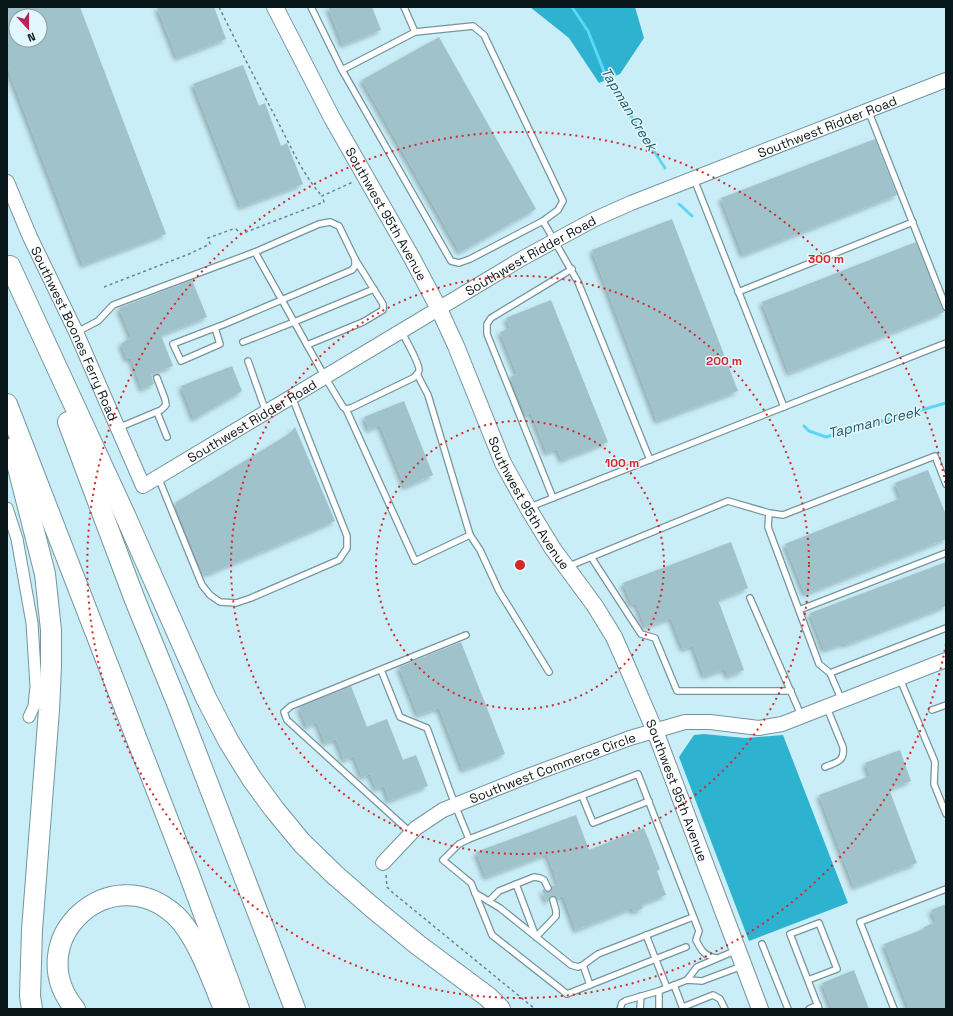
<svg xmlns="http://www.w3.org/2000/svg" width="953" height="1016" font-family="'Space Grotesk',sans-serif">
<defs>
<filter id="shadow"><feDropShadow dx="-3" dy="3" stdDeviation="2" flood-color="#0004"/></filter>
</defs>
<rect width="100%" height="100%" fill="#caeef7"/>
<g fill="#2db3cf">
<path d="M530 7H635L644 38 620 74 599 83 569 38Z"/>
<path d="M704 734 745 738 783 735 848 903 749 941 679 757 694 735Z"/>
</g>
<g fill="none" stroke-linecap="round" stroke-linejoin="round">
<g stroke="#5bd7f3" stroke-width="3">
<path d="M572 7 588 31 607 79 665 168"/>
<path d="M679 204 692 216"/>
<path d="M804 426 809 431 826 437 946 403"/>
</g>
</g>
<g fill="#9fc2cb" fill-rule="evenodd" filter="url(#shadow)">
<path d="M7 7H80L166 234 83 265 7 66ZM16 16H40V40H16Z"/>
<path d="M157 7H214L226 39 177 58Z"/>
<path d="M328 7H372L381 30 343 45Z"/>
<path d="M439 37 536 209 460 252 362 80Z"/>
<path d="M243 65 259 106 265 103 281 146 287 143 303 184 241 207 193 84Z"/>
<path d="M875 139 897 195 743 255 721 198Z"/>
<path d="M672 219 738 391 657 421 592 250Z"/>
<path d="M916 242 944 312 789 373 762 302Z"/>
<path d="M192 280 207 317 161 335 173 366 151 374 154 384 142 389 131 359H127L121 344 131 337 119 308Z"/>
<path d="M551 300 608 442 562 460 557 449 547 453 531 413 526 415 510 377 517 374 500 332 510 328 506 318Z"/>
<path d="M232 366 242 391 194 419 181 386Z"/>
<path d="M404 401 433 475 405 487 380 425 369 430 364 417Z"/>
<path d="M295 427 335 521 208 574V572L203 574 175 503 289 434Z"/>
<path d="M928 470 946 515V539L805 594 785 544 901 498 895 483Z"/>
<path d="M731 542 748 588 718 600 744 670 728 676 725 669 704 676 693 646 683 649 671 618 645 627 636 603 632 605 623 583Z"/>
<path d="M946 562V606L845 645 844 643 824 650 810 613Z"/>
<path d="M461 642 505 754 463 770 439 708 418 715 399 667Z"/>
<path d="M351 686 367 727 387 719 403 760 416 755 428 786 389 801 384 786 376 789 370 774 362 777 354 756 344 760 336 739 325 743 317 722 307 727 299 707Z"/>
<path d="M900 750 911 781 889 789 917 863 854 887 819 795 870 776 865 763Z"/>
<path d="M576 815 589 850 644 828 660 869 657 871 666 895 642 904 643 908 634 912 632 908 576 930 563 896 557 898 554 896H552L549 899V901L547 902 542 890 544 889 546 892H550L552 890V886L558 884 547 854 486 877 476 852Z"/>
<path d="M946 904V1009H909L884 944 924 929V927L936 922 931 910Z"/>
<path d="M854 970 869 1009H832L822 983Z"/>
</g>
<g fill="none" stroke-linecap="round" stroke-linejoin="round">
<defs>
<g id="service">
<path d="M311 7 342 70 451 261 459 263 470 259 543 221 578 282 650 460"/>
<path d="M404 7 415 32"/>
<path d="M342 70 415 32 473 26 484 35 563 201 558 210 543 221"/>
<path d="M868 110 946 307"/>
<path d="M694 179 784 407"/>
<path d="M738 292 913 222"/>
<path d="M215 328 220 344 181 361 173 344 225 324 352 270 355 266V259L339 226 330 222 319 224 255 252"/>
<path d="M77 332 98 321 113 305 255 252 325 377 343 407 346 409 351 408 413 378C415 376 419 374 419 370 420 364 405 339 402 332"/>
<path d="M243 342 294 322 374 289"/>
<path d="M307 345 363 322 383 310V304L355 259"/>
<path d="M248 361 266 412"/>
<path d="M346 409 415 561 470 535 428 395 417 374"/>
<path d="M157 412 167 437"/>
<path d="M118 428 161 410 166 405 165 399 157 378"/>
<path d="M158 477 202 585 210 595 220 602 236 603 251 598 339 560 347 548V536L292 397"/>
<path d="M553 498 487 334V324L491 318 572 269"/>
<path d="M530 507 946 343"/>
<path d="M769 513 768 527 819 664 830 673 842 701"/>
<path d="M470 535 480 550 499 591 549 672"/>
<path d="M591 557 641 634 655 638 677 691H791"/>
<path d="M567 567 728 501 769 513 783 515 935 456 946 484"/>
<path d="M750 598 801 715"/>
<path d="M799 610 946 553"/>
<path d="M381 670 400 717 427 728 455 805 469 839"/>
<path d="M830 673 946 628"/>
<path d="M900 679 935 762 934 784 946 814"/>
<path d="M932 710 946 705"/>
<path d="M825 767C836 762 845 762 843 747L827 708"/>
<path d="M582 796 593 823 649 801"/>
<path d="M411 833 287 720 284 712 291 706 466 635"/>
<path d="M516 884 536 937 556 916V911L553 900"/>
<path d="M475 893 500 908 571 965 578 967 583 965 598 954 693 917"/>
<path d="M489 901 499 891 534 877 540 878 544 880 548 888"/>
<path d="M646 935 667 988"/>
<path d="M762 944 788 1009"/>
<path d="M686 947 567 994 492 935 471 883 443 860 459 844 469 839 638 774 699 931 696 940C702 952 704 955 716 958"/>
<path d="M583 965 590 985"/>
<path d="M687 980 697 967 737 950"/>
<path d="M808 980 837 969 819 923 790 934 819 1009"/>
<path d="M674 985 683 1009"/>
<path d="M683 1007 713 995 720 999 725 1009"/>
<path d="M640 1008 641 996"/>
<path d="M620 1009 622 1003 625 1001 659 991"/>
<path d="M659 1009V991L687 980 702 981 742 966"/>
<path d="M809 1009 818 1005"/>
<path d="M894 1009 860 922 946 889"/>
</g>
<path id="minor" d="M7 508 17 539 32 623 36 686 34 706 29 717"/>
<g id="tertiary">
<path id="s1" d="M7 182 30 237 76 332 143 486 523 258 595 219 631 203 946 80"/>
<path id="s2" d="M383 863 416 828 443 810 520 779 630 738 685 722H710L759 728 782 724 946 660"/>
</g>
<g id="secondary">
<path id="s3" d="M275 7 332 118 412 258 439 309 456 346 503 463 528 508 553 549 595 606 614 637 626 664 655 731 760 1009"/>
</g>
<g id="motorway">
<path d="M10 266 125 515 206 698 229 742 252 779 274 809 302 843 335 875 373 908 418 945 488 997 500 1009"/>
<path d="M7 404 189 874 239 1009"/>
<path d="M68 422 135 600 177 703 295 1009"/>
<path d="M13 448 45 574 51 630V666L49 710 32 930 30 996 32 1009"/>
<path d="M75 1009C19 941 110 856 175 915 196 934 213 982 224 1009"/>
</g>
</defs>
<use href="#service" stroke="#74959e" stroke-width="8"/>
<use href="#minor" stroke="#74959e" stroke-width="13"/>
<use href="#tertiary" stroke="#74959e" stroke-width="16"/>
<use href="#secondary" stroke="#74959e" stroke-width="18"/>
<use href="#motorway" stroke="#74959e" stroke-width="22"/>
<g stroke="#6a8389" stroke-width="1.5" stroke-dasharray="3 3" stroke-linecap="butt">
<path d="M219 7C238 46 258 84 278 122 291 147 303 175 322 196"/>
<path d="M104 287 189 254 210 244 208 238 233 229H236L241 234 324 202 322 196 353 182"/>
<path d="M386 875 387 887 392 892 535 1009"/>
</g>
<use href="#service" stroke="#fff" stroke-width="5.5"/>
<use href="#minor" stroke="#fff" stroke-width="11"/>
<use href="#tertiary" stroke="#fff" stroke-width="14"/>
<use href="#secondary" stroke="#fff" stroke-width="16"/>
<use href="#motorway" stroke="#fff" stroke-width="20"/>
</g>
<g fill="none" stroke="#d62828" stroke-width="2" stroke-dasharray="2 4">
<circle cx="520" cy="565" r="144"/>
<circle cx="520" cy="565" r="289"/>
<path d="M946 644A433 433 0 1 1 946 486"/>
</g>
<g text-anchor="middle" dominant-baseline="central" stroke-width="3" stroke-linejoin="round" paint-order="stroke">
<g font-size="13" fill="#081619" stroke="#e3f8fe">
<text stroke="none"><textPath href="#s1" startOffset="1108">Southwest Ridder Road</textPath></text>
<text stroke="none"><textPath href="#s3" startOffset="235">Southwest 95th Avenue</textPath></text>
<text stroke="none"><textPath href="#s1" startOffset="784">Southwest Ridder Road</textPath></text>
<text stroke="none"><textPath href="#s1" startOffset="166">Southwest Boones Ferry Road</textPath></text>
<text stroke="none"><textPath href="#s1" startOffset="460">Southwest Ridder Road</textPath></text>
<text stroke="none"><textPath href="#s3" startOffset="558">Southwest 95th Avenue</textPath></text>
<text stroke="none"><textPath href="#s2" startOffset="198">Southwest Commerce Circle</textPath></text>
<text stroke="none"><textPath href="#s3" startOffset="883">Southwest 95th Avenue</textPath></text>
</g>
<g font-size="14" font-style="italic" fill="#255965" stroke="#e3f8fe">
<text transform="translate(629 109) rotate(59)">Tapman Creek</text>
<text transform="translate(874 422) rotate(-14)">Tapman Creek</text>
</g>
</g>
<circle cx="520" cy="565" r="6" fill="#d62828" stroke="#e3f8fe" stroke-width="2"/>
<g font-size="12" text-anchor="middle" font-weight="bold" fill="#d62828" stroke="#e3f8fe" stroke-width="3" stroke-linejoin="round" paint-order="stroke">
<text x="826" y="263">300 m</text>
<text x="724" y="365">200 m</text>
<text x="622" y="467">100 m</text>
</g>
<rect width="953" height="1016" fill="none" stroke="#081619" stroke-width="16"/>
<g transform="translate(28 28) rotate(159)"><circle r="19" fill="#e3f8fe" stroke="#8b9ea2"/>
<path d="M0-3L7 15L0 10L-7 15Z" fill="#b42558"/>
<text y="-6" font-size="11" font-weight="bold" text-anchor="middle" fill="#081619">N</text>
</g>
</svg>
